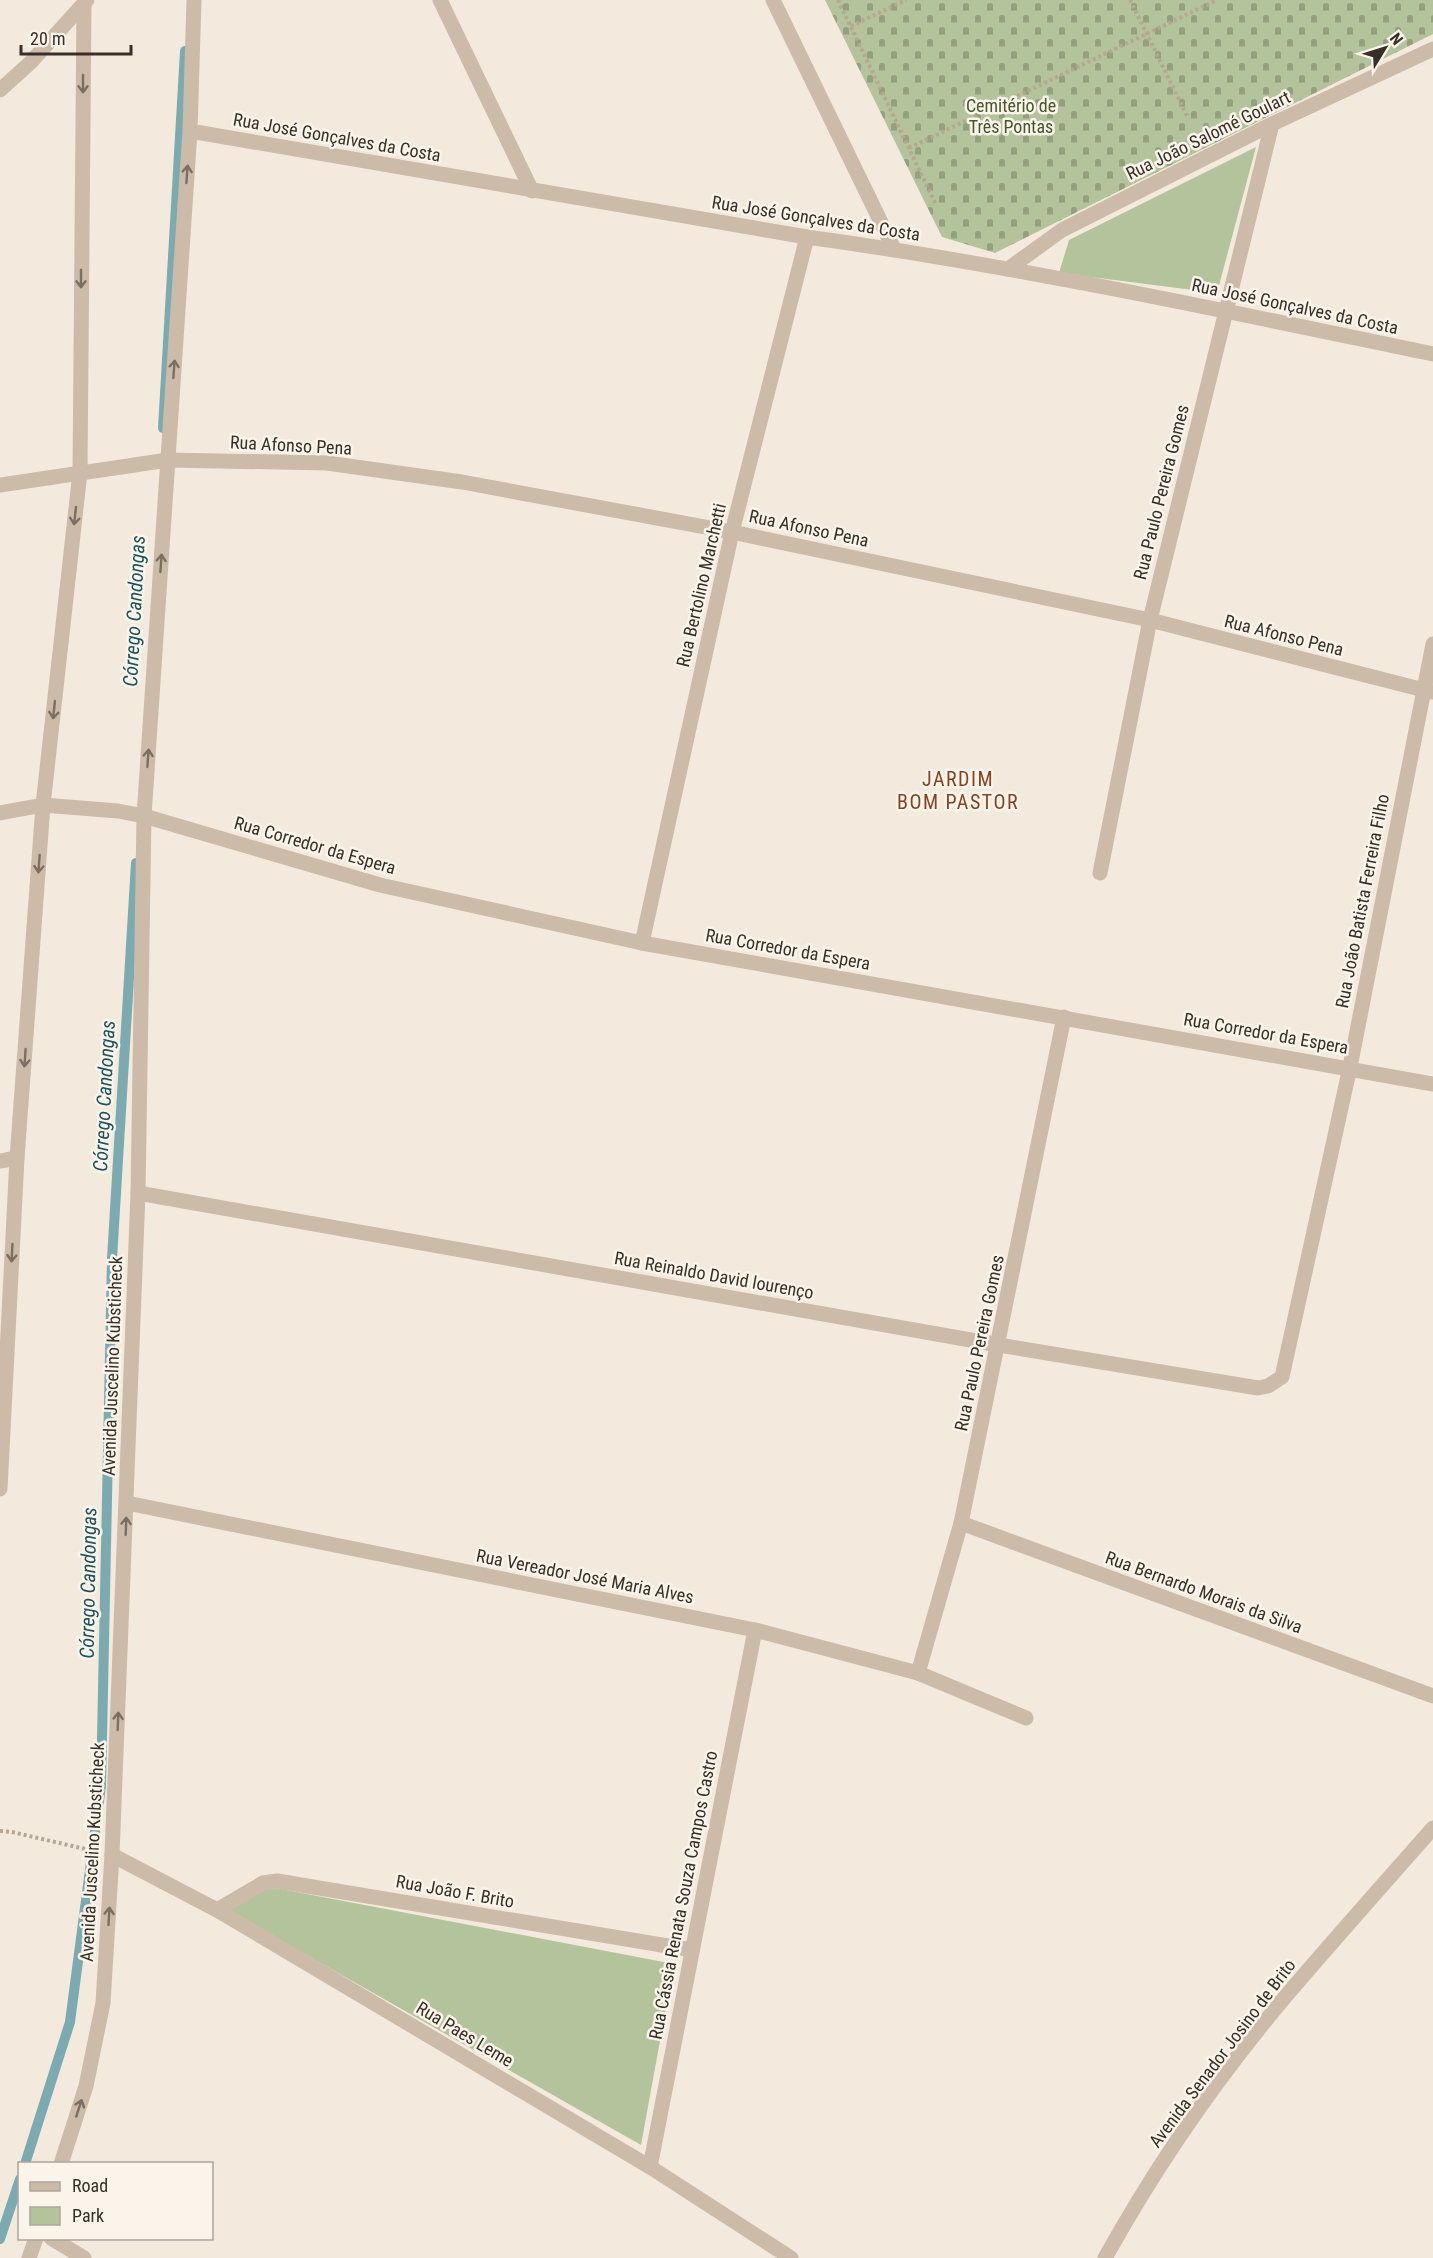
<svg xmlns="http://www.w3.org/2000/svg" width="1433" height="2258" font-family="'Roboto Condensed',sans-serif">
<defs>
<pattern id="cemetery-stones" width="16" height="16" patternUnits="userSpaceOnUse" patternTransform="scale(1.5)"><rect width="16" height="16" fill="#b3c39c"/><path d="M2 7V4a2 2 0 0 1 4 0v3zM10 15v-3a2 2 0 0 1 4 0v3z" fill="#939f7f"/></pattern>
</defs>
<rect width="100%" height="100%" fill="#f3eadd"/>
<path fill="url(#cemetery-stones)" d="M825 0H1433V34L995 253 942 237Z"/>
<g fill="#b3c39c">
<path d="M1256 147 1217 293 1059 273 1069 240Z"/>
<path d="M265 1886 674 1964 641 2145 222 1907Z"/>
</g>
<g fill="none" stroke-linecap="round" stroke-linejoin="round">
<g stroke="#7babb1" stroke-width="10">
<path d="M163 428 185 51"/>
<path d="M25 2164 70 2022 101 1786 112 1259 136 863"/>
<path d="M0 2239 20 2179"/>
</g>
<g stroke="#b8a592" stroke-width="4" stroke-dasharray="3 3" stroke-linecap="butt">
<path d="M838 0 936 205"/>
<path d="M1130 0 1188 118"/>
<path d="M851 26 906 0"/>
<path d="M909 148 1217 0"/>
<path d="M0 1831 12 1832 85 1849"/>
</g>
<path stroke="#ccbba8" stroke-width="15" d="M440 0 532 191"/>
<g stroke="#ccbba8" stroke-width="15">
<path d="M773 0 894 249"/>
<path d="M190 131 807 237C1017 266 1225 311 1433 354"/>
<path d="M1008 269 1062 230 1272 124 1433 49"/>
<path d="M0 485 168 460 327 463 462 482 732 532 1150 620 1432 692"/>
<path d="M0 813 43 805 118 811 144 816 380 885 642 943 1433 1084"/>
<path d="M1100 873 1150 620 1272 124"/>
<path d="M642 943 732 532 807 237"/>
<path d="M0 1161 17 1158"/>
<path d="M138 1193 999 1345 1258 1388 1268 1386 1282 1377 1350 1067 1433 644"/>
<path d="M0 1489 17 1158 43 805 80 472 84 4"/>
<path d="M127 1503 755 1630 918 1673 1026 1718"/>
<path d="M961 1523 1433 1696"/>
<path d="M918 1673 961 1523 1064 1017"/>
<path d="M112 1855 217 1910 650 2167 791 2258"/>
<path d="M217 1910 263 1883 277 1881 692 1950"/>
<path d="M61 2164 86 2086 103 2003 112 1855 138 1193 144 816 190 131 194 0"/>
<path d="M650 2167 755 1630"/>
<path d="M51 2238 84 2258"/>
<path d="M29 2258 36 2238"/>
</g>
<g stroke="#ccbba8" stroke-width="15">
<path d="M0 90 31 62 87 0"/>
<path d="M1105 2258C1155 2168 1214 2082 1280 2003 1330 1944 1382 1886 1433 1828"/>
</g>
</g>
<defs><path id="oneway-shaft" d="M-6 0H5M1.5-3L5.5 0L1.5 3" fill="none" stroke-width="1.6" stroke-linecap="round" stroke-linejoin="round" transform="scale(1.5)"/></defs>
<g stroke="#7b6e62">
<use href="#oneway-shaft" transform="translate(83 84) rotate(90)"/>
<use href="#oneway-shaft" transform="translate(187 174) rotate(-86)"/>
<use href="#oneway-shaft" transform="translate(81 279) rotate(90)"/>
<use href="#oneway-shaft" transform="translate(174 369) rotate(-86)"/>
<use href="#oneway-shaft" transform="translate(75 516) rotate(96)"/>
<use href="#oneway-shaft" transform="translate(161 563) rotate(-86)"/>
<use href="#oneway-shaft" transform="translate(54 710) rotate(96)"/>
<use href="#oneway-shaft" transform="translate(148 758) rotate(-86)"/>
<use href="#oneway-shaft" transform="translate(39 864) rotate(94)"/>
<use href="#oneway-shaft" transform="translate(25 1058) rotate(94)"/>
<use href="#oneway-shaft" transform="translate(12 1253) rotate(93)"/>
<use href="#oneway-shaft" transform="translate(126 1526) rotate(-88)"/>
<use href="#oneway-shaft" transform="translate(118 1721) rotate(-88)"/>
<use href="#oneway-shaft" transform="translate(109 1916) rotate(-87)"/>
<use href="#oneway-shaft" transform="translate(79 2108) rotate(-72)"/>
</g>
<g text-anchor="middle" dominant-baseline="central" stroke-width="5" stroke-linejoin="round" paint-order="stroke">
<g font-size="18" fill="#44582c" stroke="#faf4ea">
<text x="1011" y="105">Cemitério de<tspan x="1011" dy="21">Três Pontas</tspan></text>
</g>
<g font-size="18" fill="#392f29" stroke="#faf4ea">
<text transform="translate(1208 135) rotate(-26)">Rua João Salomé Goulart</text>
<text transform="translate(337 137) rotate(10)">Rua José Gonçalves da Costa</text>
<text transform="translate(816 218) rotate(9)">Rua José Gonçalves da Costa</text>
<text transform="translate(1295 306) rotate(12)">Rua José Gonçalves da Costa</text>
<text transform="translate(291 445) rotate(3)">Rua Afonso Pena</text>
<text transform="translate(1161 492) rotate(-76)">Rua Paulo Pereira Gomes</text>
<text transform="translate(809 528) rotate(12)">Rua Afonso Pena</text>
<text transform="translate(701 585) rotate(-77)">Rua Bertolino Marchetti</text>
<text transform="translate(1284 635) rotate(14)">Rua Afonso Pena</text>
<text transform="translate(315 845) rotate(16)">Rua Corredor da Espera</text>
<text transform="translate(1362 901) rotate(-79)">Rua João Batista Ferreira Filho</text>
<text transform="translate(788 949) rotate(10)">Rua Corredor da Espera</text>
<text transform="translate(1266 1033) rotate(10)">Rua Corredor da Espera</text>
<text transform="translate(714 1275) rotate(10)">Rua Reinaldo David lourenço</text>
<text transform="translate(979 1343) rotate(-78)">Rua Paulo Pereira Gomes</text>
<text transform="translate(112 1366) rotate(-88)">Avenida Juscelino Kubsticheck</text>
<text transform="translate(585 1576) rotate(11)">Rua Vereador José Maria Alves</text>
<text transform="translate(1204 1592) rotate(20)">Rua Bernardo Morais da Silva</text>
<text transform="translate(92 1852) rotate(-87)">Avenida Juscelino Kubsticheck</text>
<text transform="translate(455 1891) rotate(10)">Rua João F. Brito</text>
<text transform="translate(683 1895) rotate(-79)">Rua Cássia Renata Souza Campos Castro</text>
<text transform="translate(465 2034) rotate(31)">Rua Paes Leme</text>
<text transform="translate(1222 2053) rotate(-53)">Avenida Senador Josino de Brito</text>
</g>
<g font-size="20" font-style="italic" fill="#1d535c" stroke="#faf4ea">
<text transform="translate(134 611) rotate(-87)">Córrego Candongas</text>
<text transform="translate(104 1096) rotate(-87)">Córrego Candongas</text>
<text transform="translate(88 1583) rotate(-89)">Córrego Candongas</text>
</g>
<g font-size="20" letter-spacing="1.5" fill="#8a411f" stroke="#faf4ea">
<text x="958" y="779">JARDIM<tspan x="958" dy="23">BOM PASTOR</tspan></text>
</g>
</g>
<rect x="18" y="2162" width="195" height="78" fill="#faf4ea" stroke="#ada59d" stroke-width="1.5"/>
<rect x="30" y="2182" width="30" height="9" fill="#ccbba8" stroke="#ada59d" stroke-width="1.5"/>
<text x="72" y="2192" font-size="18" fill="#392f29">Road</text>
<rect x="30" y="2207" width="30" height="18" fill="#b3c39c" stroke="#ada59d" stroke-width="1.5"/>
<text x="72" y="2222" font-size="18" fill="#392f29">Park</text>
<g transform="translate(1385 48) rotate(52)" stroke="#faf4ea" stroke-width="4.5" paint-order="stroke">
<path d="M0-4.5L10 22L0 15L-10 22Z" fill="#392f29"/>
<text y="-9" font-size="16" font-weight="bold" text-anchor="middle" fill="#392f29">N</text>
</g>
<path d="M21 45v9h110v-9" fill="none" stroke="#392f29" stroke-width="3"/>
<text x="30" y="45" font-size="18" fill="#392f29" stroke="#faf4ea" stroke-width="4.5" paint-order="stroke">20 m</text>
</svg>
